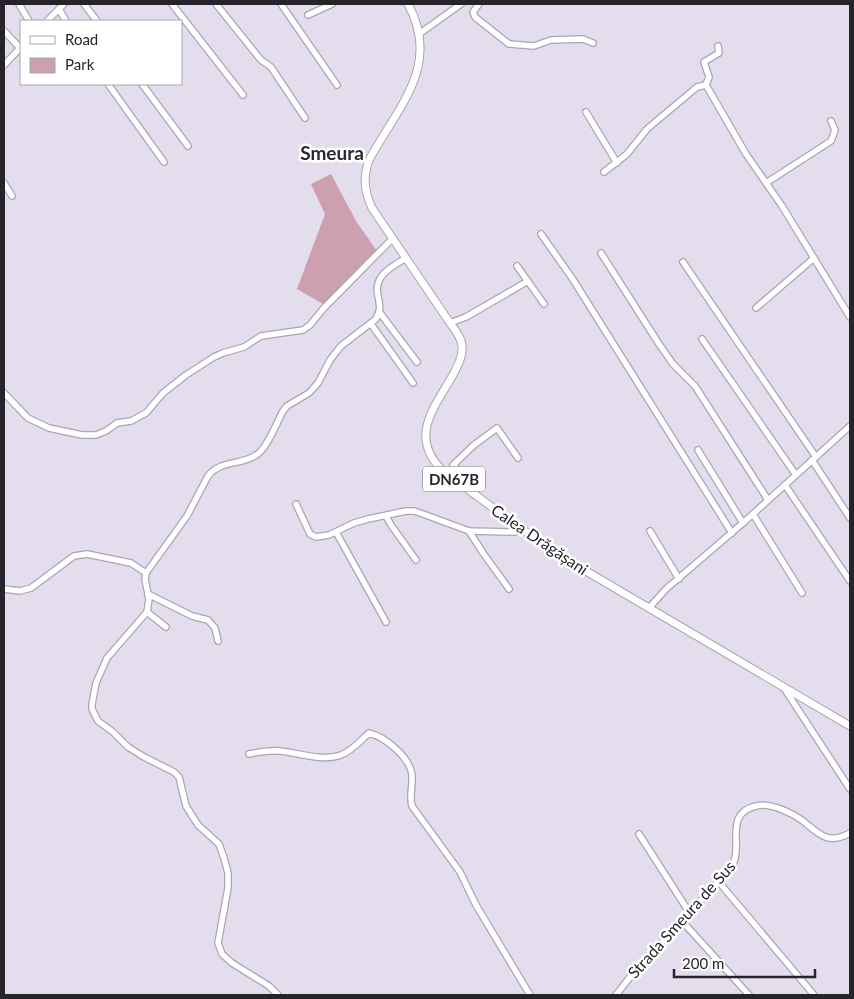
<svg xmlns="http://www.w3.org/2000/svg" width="854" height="999" font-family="Lato,sans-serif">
<rect width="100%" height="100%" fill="#e3dded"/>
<path fill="#cca0ae" d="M331 174 356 221 377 251 325 305 297 289 325 214 311 184Z"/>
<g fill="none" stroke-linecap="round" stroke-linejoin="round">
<defs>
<g id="minor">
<path d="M19 4 29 21"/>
<path d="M84 4 97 21"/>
<path d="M172 4 243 95"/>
<path d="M216 4 261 60 271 67 305 118"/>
<path d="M281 4 337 85"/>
<path d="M479 4 473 12 475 17 509 44 534 46 551 40 583 39 593 43"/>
<path d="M59 9 66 21"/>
<path d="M308 15 332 4"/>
<path d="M47 21 64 4"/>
<path d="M4 31 20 48"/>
<path d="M419 34 461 4"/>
<path d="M718 46 719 53 704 62 709 77 706 85 746 154 782 206 850 317"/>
<path d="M4 65 21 47"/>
<path d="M108 84 164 162"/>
<path d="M142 84 188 146"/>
<path d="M586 112 617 163"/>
<path d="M604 172 627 154 647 129 697 87 706 85"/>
<path d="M4 183 12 196"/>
<path d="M766 183 831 141 835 130 831 121"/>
<path d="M541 234 572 278 732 533"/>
<path d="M601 253 659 344 673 364 695 386 768 500"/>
<path d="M683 262 816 457"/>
<path d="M517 266 544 304"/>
<path d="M756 308 814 258"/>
<path d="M380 313 417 362"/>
<path d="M450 323 466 317 528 281"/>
<path d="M371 324 413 383"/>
<path d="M702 339 796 475"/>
<path d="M4 393 28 418 49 428 82 435H96L106 431 117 423 131 421 146 413 163 393 186 375 214 357 223 353 244 347 261 336 303 330 310 325 323 309 393 238"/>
<path d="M698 450 743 523"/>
<path d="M812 460 850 518"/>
<path d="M785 485 850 581"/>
<path d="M474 495 478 486 453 465 474 445 497 428 518 458"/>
<path d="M296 504 310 534 316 537 329 535 354 523 368 519 406 511H414L423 514 469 531 515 532 520 528"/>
<path d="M753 514 802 593"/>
<path d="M386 516 391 525 416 560"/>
<path d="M469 531 483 553 509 589"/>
<path d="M650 531 679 579"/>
<path d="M336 532 386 622"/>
<path d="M4 589 20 591 31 588 74 556 87 554 131 563 146 573"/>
<path d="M148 594 192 616 208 620 215 628 218 641"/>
<path d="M649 608 666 589 743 523 850 426"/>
<path d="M147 612 166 627"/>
<path d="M784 688 850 789"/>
<path d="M249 754C259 752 269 750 280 751 300 753 322 762 341 755 352 751 360 741 369 733 385 737 410 757 412 775 413 786 409 796 412 806L460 872 476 905 530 995"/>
<path d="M639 834 689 912"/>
<path d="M718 881 814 995"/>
<path d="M681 920 749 995"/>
<path d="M278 995 269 986 232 963 222 954 218 943 228 888V873L224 858 219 844 198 825 186 806 179 777 174 772 144 757 128 747 113 732 98 721 92 709V704L96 683 107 658 147 612 149 599 145 579 146 573 187 516 208 476C221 459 245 466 260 452 270 442 276 424 283 411L287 406 309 393 318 383 330 360 341 346 376 319C381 310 380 306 378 296 373 276 391 267 406 258"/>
<path d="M616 995 634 972 731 868C745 847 722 814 756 806 770 802 792 813 803 821 820 835 828 845 850 833"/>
</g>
<path id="major" d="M408 4C442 66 397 108 369 160 363 177 364 191 372 208L450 323C455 330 462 338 462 347 463 356 458 365 454 373 435 407 408 436 442 470L520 528 574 564 850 726"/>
</defs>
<use href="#minor" stroke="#aaa5b4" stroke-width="8"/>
<use href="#major" stroke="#aaa5b4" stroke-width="9"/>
<use href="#minor" stroke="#fff" stroke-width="5.5"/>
<use href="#major" stroke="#fff" stroke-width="7"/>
</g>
<g text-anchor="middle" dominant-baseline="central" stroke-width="5" stroke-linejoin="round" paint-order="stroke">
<rect fill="#fff" stroke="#67666a" stroke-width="1" x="423" y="466.5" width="62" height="25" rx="4"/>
<g font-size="15" font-weight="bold" fill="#26242a">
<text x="454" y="479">DN67B</text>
</g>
<g font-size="16" fill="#26242a" stroke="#fff">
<text transform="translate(540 539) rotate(34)">Calea Drăgășani</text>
<text transform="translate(681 919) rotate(-48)">Strada Smeura de Sus</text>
</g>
<g font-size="19" font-weight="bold" fill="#2b2632" stroke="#fff">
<text x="332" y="152">Smeura</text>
</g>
</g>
<rect width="854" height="999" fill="none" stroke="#26242a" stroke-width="10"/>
<rect x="20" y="20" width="162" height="65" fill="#ffffff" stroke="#a8a7aa"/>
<rect x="30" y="36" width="25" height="8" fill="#ffffff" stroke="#a8a7aa"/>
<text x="65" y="45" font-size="15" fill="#26242a">Road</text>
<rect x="30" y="58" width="25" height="15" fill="#cca0ae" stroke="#a8a7aa"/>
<text x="65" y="70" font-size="15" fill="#26242a">Park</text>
<path d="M674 969v8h141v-8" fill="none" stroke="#26242a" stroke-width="2.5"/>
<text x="682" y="969" font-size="15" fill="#26242a" stroke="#ffffff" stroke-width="4" paint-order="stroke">200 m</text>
</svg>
